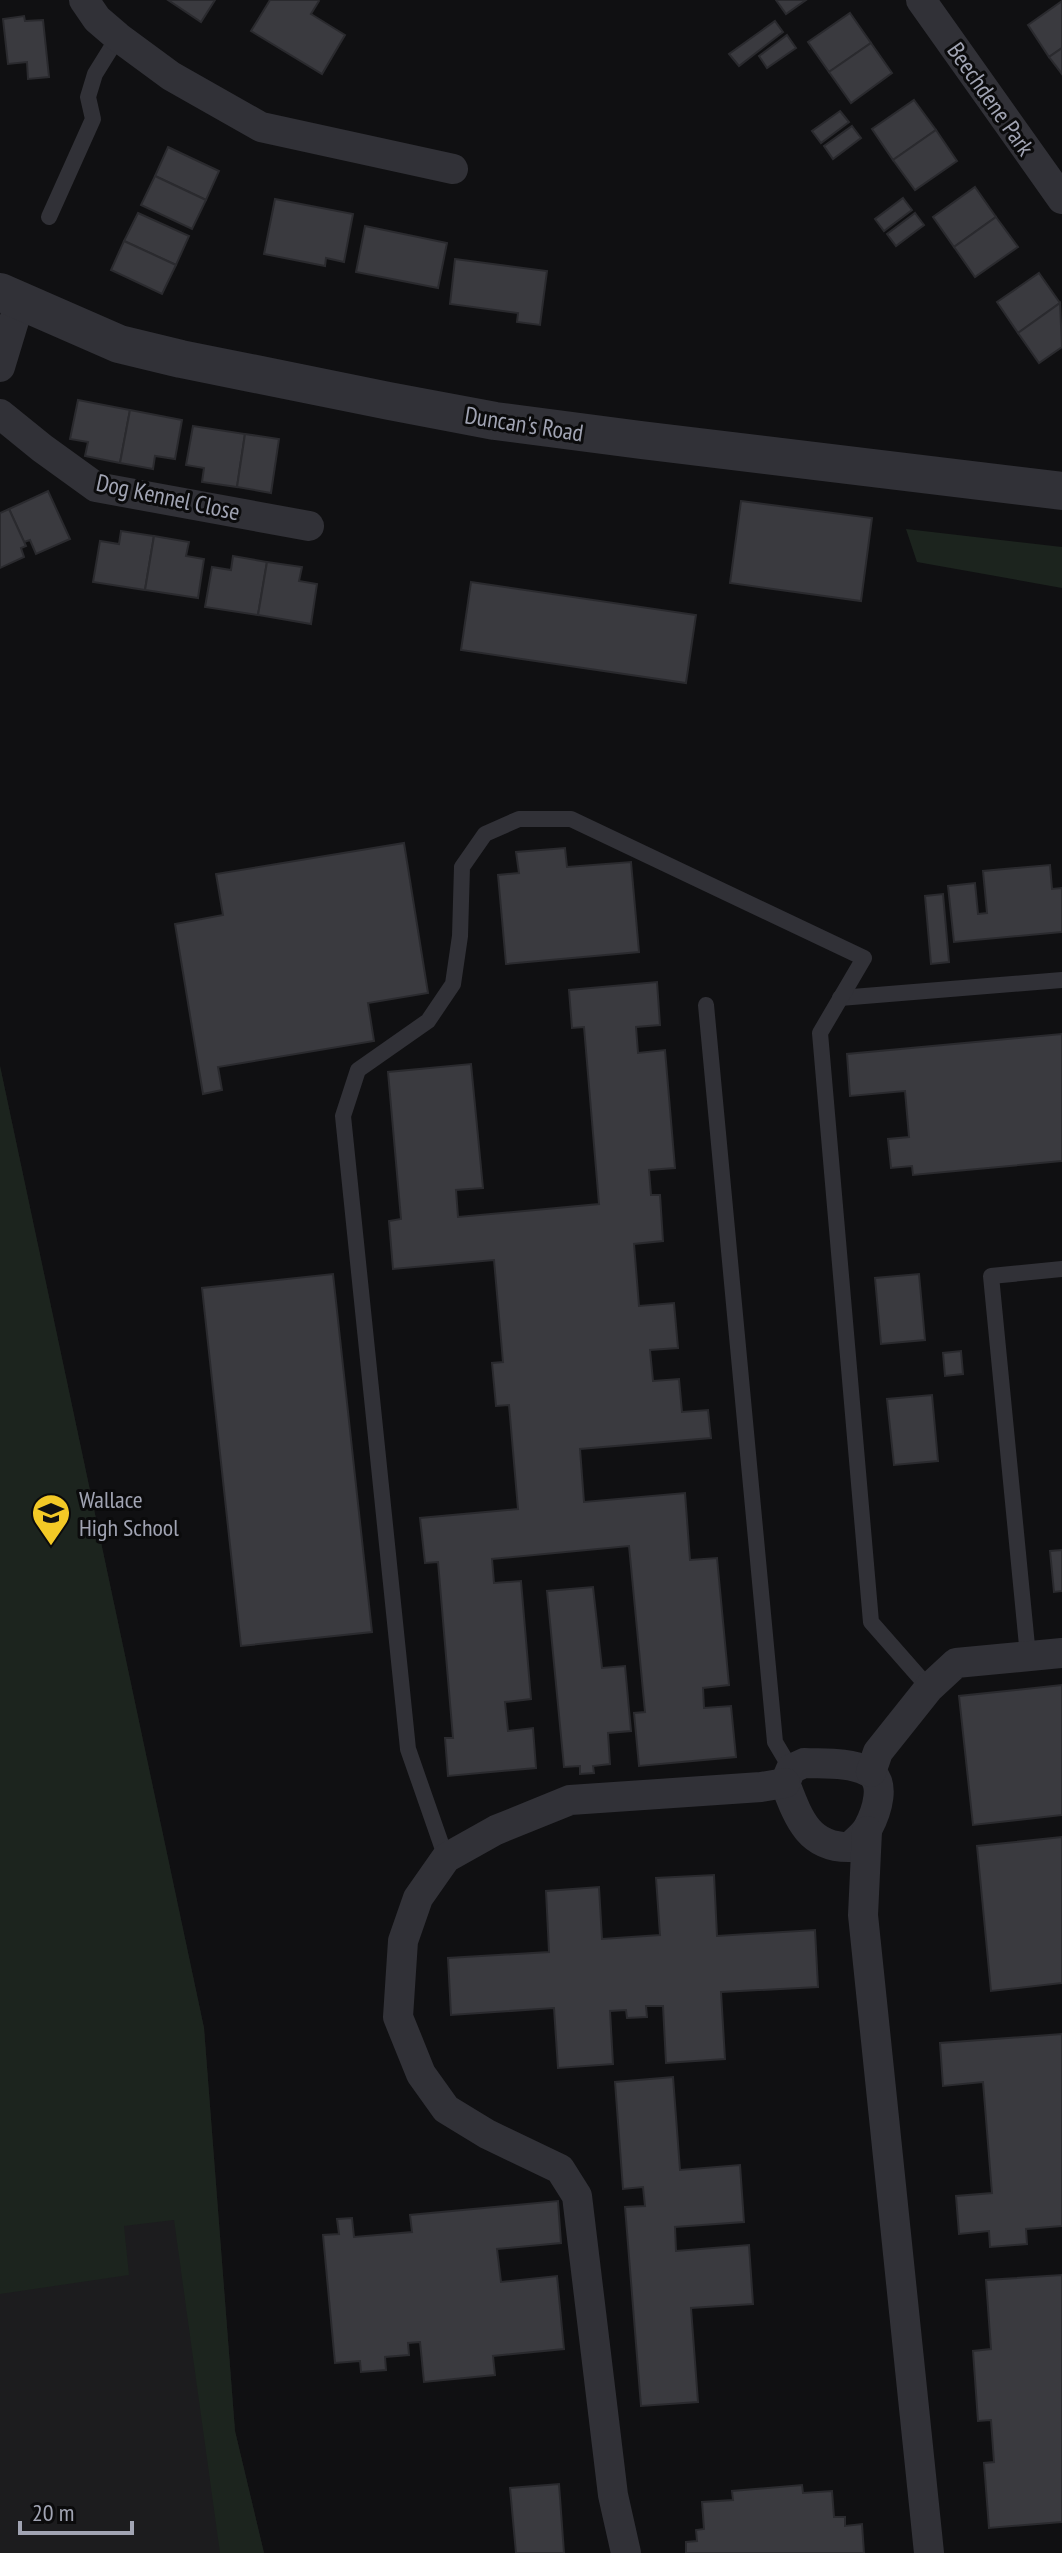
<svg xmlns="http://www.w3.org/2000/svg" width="1062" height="2553" font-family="'PT Sans Narrow',sans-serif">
<rect width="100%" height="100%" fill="#101012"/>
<path fill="#1c1c1e" d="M0 1066 204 2028 235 2431 264 2553H0Z"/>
<g fill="#1c241e">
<path d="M906 529 1062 547V588L917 562Z"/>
<path d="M0 1066 204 2028 235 2431 264 2553H220L174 2220 124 2226 129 2275 0 2294Z"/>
</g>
<g fill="#3a3a3f" stroke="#2a2a2e" stroke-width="2">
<path d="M168 0H215L201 22Z"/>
<path d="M270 0H318L319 1 311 14 345 35 322 74 251 31Z"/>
<path d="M776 0H806L786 14Z"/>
<path d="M1062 1V48L1049 57 1028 25Z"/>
<path d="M850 13 871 43 829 72 808 42Z"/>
<path d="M24 16 25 21 43 20 49 77 28 79 27 62 8 64 3 19Z"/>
<path d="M775 21 783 32 739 66 729 54Z"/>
<path d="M787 35 796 48 767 68 759 56Z"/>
<path d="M871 43 892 73 851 103 829 72Z"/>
<path d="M1062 48V74L1049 57Z"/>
<path d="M914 100 936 130 893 160 872 129Z"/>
<path d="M840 111 849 122 821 143 812 131Z"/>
<path d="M852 126 861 138 833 159 824 146Z"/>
<path d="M936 130 957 161 915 190 893 160Z"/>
<path d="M168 147 219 171 206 200 155 176Z"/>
<path d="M155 176 206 200 192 229 141 205Z"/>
<path d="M975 187 996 217 954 247 933 217Z"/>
<path d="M903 198 912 210 884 231 875 219Z"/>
<path d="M275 199 353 214 344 262 326 258 325 266 264 254Z"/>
<path d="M138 213 189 236 176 265 124 241Z"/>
<path d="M915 213 924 225 896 246 887 234Z"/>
<path d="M996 217 1018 247 975 277 954 247Z"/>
<path d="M365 226 447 243 438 288 356 272Z"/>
<path d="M124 241 176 265 162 294 111 270Z"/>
<path d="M455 259 547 271 540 325 517 322 518 313 450 304Z"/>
<path d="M1039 273 1060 303 1018 333 997 302Z"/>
<path d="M1060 303 1062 347 1039 363 1018 333Z"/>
<path d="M78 400 130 410 120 463 85 456 88 442 70 439Z"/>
<path d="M130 410 182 420 175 459 155 456 153 469 120 463Z"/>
<path d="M193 426 245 434 237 487 202 482 204 468 186 465Z"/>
<path d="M245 434 279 439 271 493 237 487Z"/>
<path d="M48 491 70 539 36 554 30 540 24 542 9 509Z"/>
<path d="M741 501 872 518 861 601 730 583Z"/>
<path d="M9 509 26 546 21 548 24 557 0 568V513Z"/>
<path d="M121 531 154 536 145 590 93 582 100 541 119 544Z"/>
<path d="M154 536 189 542 186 556 204 559 198 598 145 590Z"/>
<path d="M233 556 267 562 258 615 205 607 212 567 231 570Z"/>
<path d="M267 562 302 567 299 581 317 584 311 624 258 615Z"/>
<path d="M471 582 696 615 686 683 461 650Z"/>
<path d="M404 843 428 993 368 1003 374 1041 218 1067 222 1090 203 1094 175 924 223 915 216 874Z"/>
<path d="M565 848 567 867 631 862 639 952 506 964 498 875 519 873 516 852Z"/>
<path d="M1050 865 1052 889 1062 888V932L954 942 948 886 975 883 978 914 987 913 983 871Z"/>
<path d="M943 894 949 962 931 964 925 896Z"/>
<path d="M657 982 660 1025 636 1027 638 1053 665 1050 675 1168 649 1170 651 1195H660L663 1241 634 1244 639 1306 674 1303 678 1348 650 1350 653 1381 679 1379 682 1412 708 1410 711 1438 580 1449 584 1502 685 1493 690 1560 717 1558 729 1685 703 1688 704 1708 731 1706 736 1757 639 1766 634 1713 645 1712 629 1546 492 1559 494 1583 521 1581 531 1699 505 1702 508 1731 533 1728 536 1768 448 1776 445 1738H453L438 1562 425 1563 420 1518 518 1509 509 1405 496 1406 492 1363 503 1362 494 1260 393 1269 389 1221 401 1219 388 1072 471 1064 483 1188 456 1190 458 1217 599 1204 584 1027 572 1028 569 990Z"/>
<path d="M1062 1034V1161L913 1175 912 1166 891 1168 888 1139 909 1137 905 1091 850 1096 847 1054Z"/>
<path d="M333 1274 372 1632 241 1646 202 1288Z"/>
<path d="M919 1274 925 1340 881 1344 875 1278Z"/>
<path d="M961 1351 963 1374 945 1376 943 1353Z"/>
<path d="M932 1395 938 1461 894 1465 887 1399Z"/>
<path d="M1062 1550V1591L1054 1592 1050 1551Z"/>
<path d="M593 1587 602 1668 625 1666 631 1731 608 1733 610 1764 593 1766 594 1773 580 1774V1766L564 1767 547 1591Z"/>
<path d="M1062 1685V1815L973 1825 959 1696Z"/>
<path d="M1062 1837V1983L991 1991 977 1846Z"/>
<path d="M714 1875 717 1936 815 1930 818 1987 721 1992 725 2059 666 2063 663 2006H646L647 2017 627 2018 626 2010 610 2011 613 2064 558 2068 554 2008 451 2015 448 1958 549 1952 546 1891 599 1887 602 1939 660 1935 656 1878Z"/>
<path d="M1062 2034V2226L1026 2229 1027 2244 990 2247 989 2231 959 2234 956 2196 992 2193 983 2082 943 2086 940 2043Z"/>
<path d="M673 2077 680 2170 740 2165 744 2222 675 2227 676 2251 749 2245 753 2304 691 2308 698 2402 641 2406 625 2207 645 2206 643 2187 623 2189 615 2082Z"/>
<path d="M558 2201 561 2243 497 2249 501 2282 557 2276 564 2349 493 2356 495 2375 424 2382 420 2342 408 2343 409 2355 385 2357 386 2370 361 2372 360 2361 335 2363 323 2235 339 2234 337 2219 352 2218 354 2237 412 2232 410 2215Z"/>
<path d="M1062 2275V2522L989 2528 984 2463 994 2462 991 2420 978 2421 973 2351 991 2349 986 2280Z"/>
<path d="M559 2484 564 2553H516L510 2488Z"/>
<path d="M802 2485 803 2493 832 2491 834 2517H845V2526L862 2524 864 2553H686V2542L697 2541 696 2530 704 2529 702 2502 733 2500 732 2491Z"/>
</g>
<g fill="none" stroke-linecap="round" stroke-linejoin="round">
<g stroke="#313137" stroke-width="16">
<path d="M49 217 93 119 88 97 95 74 118 37"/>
<path d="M840 998 1062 980"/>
<path d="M706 1005 775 1742 791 1769"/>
<path d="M1028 1656 991 1276 1062 1269"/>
<path d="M446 1858 408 1749 343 1116 358 1070 428 1021 453 984 460 936 462 867 485 834 519 819H571L864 958 820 1033 871 1622 929 1688"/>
</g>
<g stroke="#313137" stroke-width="30">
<path d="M84 0 97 19 118 37 171 76 261 127 453 169"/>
<path d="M921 0 1062 199"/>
<path d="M0 367 20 301"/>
<path d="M0 414 42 448 96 487 309 526"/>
<path d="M804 1763C824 1764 849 1762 867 1771 888 1780 876 1813 868 1828 864 1835 856 1841 850 1847 808 1848 798 1817 785 1783L791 1769Z"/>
<path d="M871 1772 878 1752 929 1688 956 1663 1062 1653"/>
<path d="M867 1831 863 1915 929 2553"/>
<path d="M626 2553 613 2495 577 2196 560 2169 487 2134 446 2109 421 2074 398 2017 403 1941 418 1898 446 1858 496 1830 570 1800 761 1787 785 1783"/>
</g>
<path stroke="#313137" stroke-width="38" d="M0 292 119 344 181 359 389 401 495 421 641 440 1062 491"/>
</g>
<defs>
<symbol id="school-pin" viewBox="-11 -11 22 30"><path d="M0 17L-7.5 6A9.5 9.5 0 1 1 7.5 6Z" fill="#f3c926" stroke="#0b0b0c"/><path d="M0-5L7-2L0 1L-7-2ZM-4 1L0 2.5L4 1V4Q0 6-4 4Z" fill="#111"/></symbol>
</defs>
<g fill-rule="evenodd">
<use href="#school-pin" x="29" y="1491" width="44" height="60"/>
</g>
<g text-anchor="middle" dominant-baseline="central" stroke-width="6" stroke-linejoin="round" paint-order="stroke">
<g font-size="24" fill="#a1a4b3" stroke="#0b0b0c">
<text transform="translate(991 99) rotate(55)">Beechdene Park</text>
<text transform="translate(524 424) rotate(9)">Duncan's Road</text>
<text transform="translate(168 497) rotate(12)">Dog Kennel Close</text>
</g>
<g font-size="24" fill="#a1a4b3" stroke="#0b0b0c" text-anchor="start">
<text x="79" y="1499">Wallace<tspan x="79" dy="28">High School</tspan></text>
</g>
</g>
<path d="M20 2521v12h112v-12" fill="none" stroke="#a1a4b3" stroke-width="4"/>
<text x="32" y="2521" font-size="24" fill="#a1a4b3" stroke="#0b0b0c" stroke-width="6" paint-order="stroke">20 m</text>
</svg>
